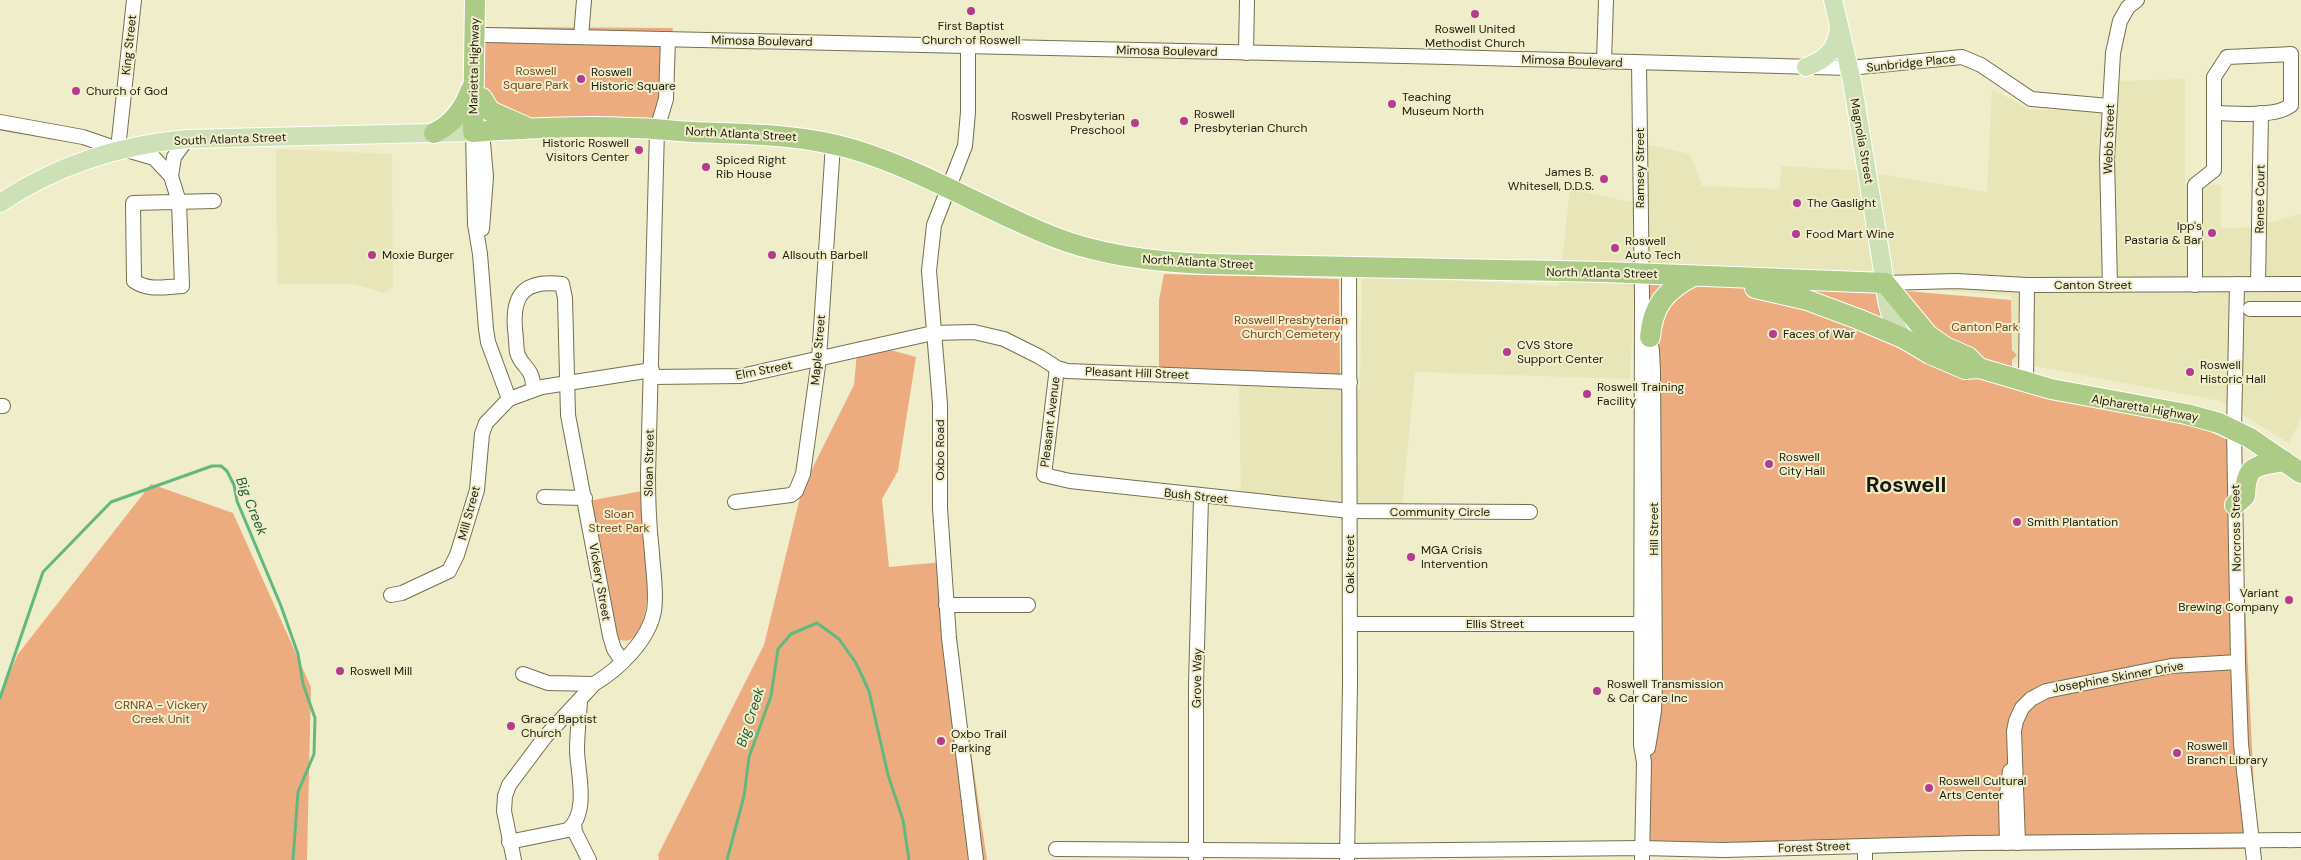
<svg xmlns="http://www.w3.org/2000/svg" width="2301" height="860" font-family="'DM Sans',sans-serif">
<rect width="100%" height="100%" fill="#f0eeca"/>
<g fill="#e8e5b9">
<path d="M2185 79V184L2221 185V228L2254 227 2301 214V418L2289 443 2220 401 2013 362 2011 296 1635 263 1630 379 1415 372 1402 508 1241 496 1239 386 1360 390 1362 276 1559 286 1570 189 1645 205V144L1690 154 1702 186 1780 189 1781 166 1854 170 1987 192 1992 89 2030 110H2113L2121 81Z"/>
<path d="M276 149 392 154 393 287 384 293 354 284H277Z"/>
</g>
<g fill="#edac80">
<path d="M485 27 673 28 657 129 482 131Z"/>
<path d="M1164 274 1339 279 1340 377 1159 369V300Z"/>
<path d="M1642 282 1881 289 2011 300 2012 350 2017 355 2012 360V381L2173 415 2237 444 2257 849 1980 851 1642 842Z"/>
<path d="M858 341 916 357 898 471 882 499 889 567 943 562 987 860H659L658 855 764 645 802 489 854 385Z"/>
<path d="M151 484 233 513 311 687 307 860H0V695L18 654Z"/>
<path d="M642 491C644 513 664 658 617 639L588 501Z"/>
</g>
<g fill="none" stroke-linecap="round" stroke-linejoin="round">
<g stroke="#62b980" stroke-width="3">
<path d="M0 698 43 572 111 502 212 466H221L227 471 234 485 237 501 281 606 298 654 303 684 315 718 314 754 298 792 293 860"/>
<path d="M727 860 744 796 749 757 771 696 778 649 791 634 817 623 839 639 856 663 869 691 888 775 903 820 909 860"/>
</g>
<defs>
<g id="minor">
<path d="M485 35 1448 57 1849 68 1962 57 1981 65 2031 99 2109 106"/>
<path d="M581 37 584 0"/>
<path d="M968 46V112L965 146 934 225 929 271 940 404V508L949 638 976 860"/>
<path d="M1246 53 1247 0"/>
<path d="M1604 62 1606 0"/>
<path d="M1639 63 1642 296 1641 745 1644 762 1642 860"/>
<path d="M2214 113C2233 113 2276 118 2291 105"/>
<path d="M0 122 83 137 118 149 134 0"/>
<path d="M482 131 486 177 482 229"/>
<path d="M473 132 475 224 480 254 486 329 488 342 509 399"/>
<path d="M187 139 174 157 171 176 179 202 182 286C165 287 149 291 134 281L133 203 214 201"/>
<path d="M123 149 154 158 171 176"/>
<path d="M1885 283 1956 281 2027 285 2301 284"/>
<path d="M2237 284 2234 430 2238 662 2241 744 2254 860"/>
<path d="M2258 284 2261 113"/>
<path d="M2110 285 2107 158 2113 53 2120 21 2128 7 2137 0"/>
<path d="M2195 285V185L2214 170V77L2227 57 2291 54V105"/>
<path d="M2250 309H2301"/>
<path d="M1057 368 1044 475 1070 481 1350 511 1530 512"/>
<path d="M652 377 741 376 933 333 974 332 1004 339 1040 357 1057 368 1067 371 1350 382"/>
<path d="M2026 383 2027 285"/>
<path d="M533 389C534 367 521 368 517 352 516 344 516 336 515 329 512 292 526 280 562 284L565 298 568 415 610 636 614 649 622 661"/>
<path d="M0 406H3"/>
<path d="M544 497 585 498"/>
<path d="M735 502 791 495 796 491 803 474 819 359 833 144"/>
<path d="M391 595 402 593 449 571 457 555 477 490 482 434 486 423 509 399 542 387 652 370"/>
<path d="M946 605H1028"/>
<path d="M1350 624H1641"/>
<path d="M523 674 548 683 594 684"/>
<path d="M1648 748 1654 711 1655 683 1653 372 1652 351 1648 328"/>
<path d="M574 824 575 832 589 860"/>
<path d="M509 842 568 830C589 813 578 774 577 751 577 735 579 717 580 701"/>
<path d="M2007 843 2006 801 2010 771"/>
<path d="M2018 843 2014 731 2016 721 2022 708 2031 699 2046 691 2171 666 2238 662"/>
<path d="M1056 849 1347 851 1642 848 1723 850 1969 843 2301 840"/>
<path d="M1347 859 1350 685 1349 267"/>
<path d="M514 860 504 811 505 796 509 785 545 737 594 684C619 669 649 640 654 611 657 592 653 572 652 553 649 527 648 502 648 476L657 129 666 99 668 39"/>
<path d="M1196 860V685L1201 497"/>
<path d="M1865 860V846"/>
</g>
<g id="major">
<path d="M1833 0 1852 81 1885 283C1886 304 1891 320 1903 338"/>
<path d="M1806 67C1826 60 1837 49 1839 27"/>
<path d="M0 203C57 165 118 145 187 139L473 132"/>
</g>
<g id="highway">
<path d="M475 0 473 132C526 128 580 125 633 128 653 128 673 131 694 132 747 134 800 134 852 149 923 170 986 210 1054 237 1102 256 1156 262 1207 264L1605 272 1885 283 1928 335 1945 347 1968 357 1979 368"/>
<path d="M482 98 490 111 524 126"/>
<path d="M434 133C453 124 464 109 471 89"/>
<path d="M1755 288 1807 300 1858 319 1903 338 1930 354 1965 369 1979 368 2051 389 2186 414 2219 423 2250 438 2301 473"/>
<path d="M1650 337C1653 305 1665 291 1693 276"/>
<path d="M2235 505 2245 496C2246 464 2255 466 2284 461"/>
</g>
</defs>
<use href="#minor" stroke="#737050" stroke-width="16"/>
<use href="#major" stroke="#fff" stroke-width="20"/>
<use href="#highway" stroke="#fff" stroke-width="22"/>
<use href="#minor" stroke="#fff" stroke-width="14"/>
<use href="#major" stroke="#cde0b6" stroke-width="18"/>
<use href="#highway" stroke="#abcb86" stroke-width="20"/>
</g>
<g fill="#b33c91" stroke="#f0eeca" stroke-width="2">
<circle cx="971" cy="11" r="5"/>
<circle cx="1475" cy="14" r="5"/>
<circle cx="581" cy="79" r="5"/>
<circle cx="76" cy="91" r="5"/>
<circle cx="1392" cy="104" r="5"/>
<circle cx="1184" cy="121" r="5"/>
<circle cx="1135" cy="123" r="5"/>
<circle cx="639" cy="150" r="5"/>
<circle cx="706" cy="167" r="5"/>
<circle cx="1604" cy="179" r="5"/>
<circle cx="1797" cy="203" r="5"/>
<circle cx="2212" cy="233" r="5"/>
<circle cx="1796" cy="234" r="5"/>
<circle cx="1615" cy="248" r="5"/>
<circle cx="372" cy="255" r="5"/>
<circle cx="772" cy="255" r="5"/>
<circle cx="1773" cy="334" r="5"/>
<circle cx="1507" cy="352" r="5"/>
<circle cx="2190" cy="372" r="5"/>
<circle cx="1587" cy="394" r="5"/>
<circle cx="1769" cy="464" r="5"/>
<circle cx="2017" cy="522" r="5"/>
<circle cx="1411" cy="557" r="5"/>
<circle cx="2289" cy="600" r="5"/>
<circle cx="340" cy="671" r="5"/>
<circle cx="1597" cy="691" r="5"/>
<circle cx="511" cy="726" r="5"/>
<circle cx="941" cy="741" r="5"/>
<circle cx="2177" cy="753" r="5"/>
<circle cx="1929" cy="788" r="5"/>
</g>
<g text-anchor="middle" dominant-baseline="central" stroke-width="4" stroke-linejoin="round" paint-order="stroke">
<g font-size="12" fill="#1c1b0e" stroke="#f0eeca" text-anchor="start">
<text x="971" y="26" text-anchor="middle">First Baptist<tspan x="971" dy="14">Church of Roswell</tspan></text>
<text x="1475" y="29" text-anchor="middle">Roswell United<tspan x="1475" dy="14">Methodist Church</tspan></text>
<text x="591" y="72">Roswell<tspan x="591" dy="14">Historic Square</tspan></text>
<text x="86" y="91">Church of God</text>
<text x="1402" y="97">Teaching<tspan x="1402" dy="14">Museum North</tspan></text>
<text x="1194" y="114">Roswell<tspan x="1194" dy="14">Presbyterian Church</tspan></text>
<text x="1125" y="116" text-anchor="end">Roswell Presbyterian<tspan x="1125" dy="14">Preschool</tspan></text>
<text x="629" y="143" text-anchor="end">Historic Roswell<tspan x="629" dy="14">Visitors Center</tspan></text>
<text x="716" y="160">Spiced Right<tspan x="716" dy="14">Rib House</tspan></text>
<text x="1594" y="172" text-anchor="end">James B.<tspan x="1594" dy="14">Whitesell, D.D.S.</tspan></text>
<text x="1807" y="203">The Gaslight</text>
<text x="2202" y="226" text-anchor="end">Ipp's<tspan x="2202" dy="14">Pastaria &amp; Bar</tspan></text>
<text x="1806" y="234">Food Mart Wine</text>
<text x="1625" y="241">Roswell<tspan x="1625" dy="14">Auto Tech</tspan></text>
<text x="382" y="255">Moxie Burger</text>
<text x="782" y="255">Allsouth Barbell</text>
<text x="1783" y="334">Faces of War</text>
<text x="1517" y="345">CVS Store<tspan x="1517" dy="14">Support Center</tspan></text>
<text x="2200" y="365">Roswell<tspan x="2200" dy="14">Historic Hall</tspan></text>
<text x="1597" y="387">Roswell Training<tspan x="1597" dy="14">Facility</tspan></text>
<text x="1779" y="457">Roswell<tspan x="1779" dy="14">City Hall</tspan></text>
<text x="2027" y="522">Smith Plantation</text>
<text x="1421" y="550">MGA Crisis<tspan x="1421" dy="14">Intervention</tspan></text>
<text x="2279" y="593" text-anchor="end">Variant<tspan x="2279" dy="14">Brewing Company</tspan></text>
<text x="350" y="671">Roswell Mill</text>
<text x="1607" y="684">Roswell Transmission<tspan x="1607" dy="14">&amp; Car Care Inc</tspan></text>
<text x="521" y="719">Grace Baptist<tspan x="521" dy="14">Church</tspan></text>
<text x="951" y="734">Oxbo Trail<tspan x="951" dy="14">Parking</tspan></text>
<text x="2187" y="746">Roswell<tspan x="2187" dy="14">Branch Library</tspan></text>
<text x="1939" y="781">Roswell Cultural<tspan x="1939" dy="14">Arts Center</tspan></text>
</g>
<g font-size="12" fill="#1c1b0e" stroke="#f0eeca">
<text transform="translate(762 41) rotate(1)">Mimosa Boulevard</text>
<text transform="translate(129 45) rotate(-84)">King Street</text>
<text transform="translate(1167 51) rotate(1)">Mimosa Boulevard</text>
<text transform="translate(1572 61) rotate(2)">Mimosa Boulevard</text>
<text transform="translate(1911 63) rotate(-6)">Sunbridge Place</text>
<text transform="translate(474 66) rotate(-89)">Marietta Highway</text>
<text transform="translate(741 134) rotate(3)">North Atlanta Street</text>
<text transform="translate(230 139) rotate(-2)">South Atlanta Street</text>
<text transform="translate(2109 139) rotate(-88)">Webb Street</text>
<text transform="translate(1862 141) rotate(80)">Magnolia Street</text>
<text transform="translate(1640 168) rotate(-90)">Ramsey Street</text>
<text transform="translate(2260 199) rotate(-89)">Renee Court</text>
<text transform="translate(1198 262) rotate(3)">North Atlanta Street</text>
<text transform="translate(1602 273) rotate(1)">North Atlanta Street</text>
<text x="2093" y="285">Canton Street</text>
<text transform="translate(818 350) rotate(-85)">Maple Street</text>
<text transform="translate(764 370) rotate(-11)">Elm Street</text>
<text transform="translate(1137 373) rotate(2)">Pleasant Hill Street</text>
<text transform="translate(2145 408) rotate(10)">Alpharetta Highway</text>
<text transform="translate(1050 422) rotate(-83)">Pleasant Avenue</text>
<text transform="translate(940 450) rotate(-90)">Oxbo Road</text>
<text transform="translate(649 463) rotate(-89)">Sloan Street</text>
<text transform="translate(1196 496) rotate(6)">Bush Street</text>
<text x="1440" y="512">Community Circle</text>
<text transform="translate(469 513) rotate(-75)">Mill Street</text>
<text transform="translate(2236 528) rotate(-91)">Norcross Street</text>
<text transform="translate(1654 529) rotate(-90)">Hill Street</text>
<text transform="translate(1350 564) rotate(-90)">Oak Street</text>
<text transform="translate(600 582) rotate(80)">Vickery Street</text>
<text x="1495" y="624">Ellis Street</text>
<text transform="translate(2118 677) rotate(-10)">Josephine Skinner Drive</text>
<text transform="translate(1197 678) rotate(-89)">Grove Way</text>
<text transform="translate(1814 847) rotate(-2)">Forest Street</text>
</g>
<g font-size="12" fill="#7a461e" stroke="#f0eeca">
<text x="536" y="71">Roswell<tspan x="536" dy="14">Square Park</tspan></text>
<text x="1291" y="320">Roswell Presbyterian<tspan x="1291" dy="14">Church Cemetery</tspan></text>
<text x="1985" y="327">Canton Park</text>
<text x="619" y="514">Sloan<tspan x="619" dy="14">Street Park</tspan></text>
<text x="161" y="705">CRNRA - Vickery<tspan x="161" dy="14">Creek Unit</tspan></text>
</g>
<g font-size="14" font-style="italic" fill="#1e5c37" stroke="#f0eeca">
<text transform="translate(252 506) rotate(68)">Big Creek</text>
<text transform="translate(750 717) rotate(-72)">Big Creek</text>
</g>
<g font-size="22" font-weight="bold" fill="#1c1b0e" stroke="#f0eeca">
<text x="1906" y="484">Roswell</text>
</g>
</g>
</svg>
